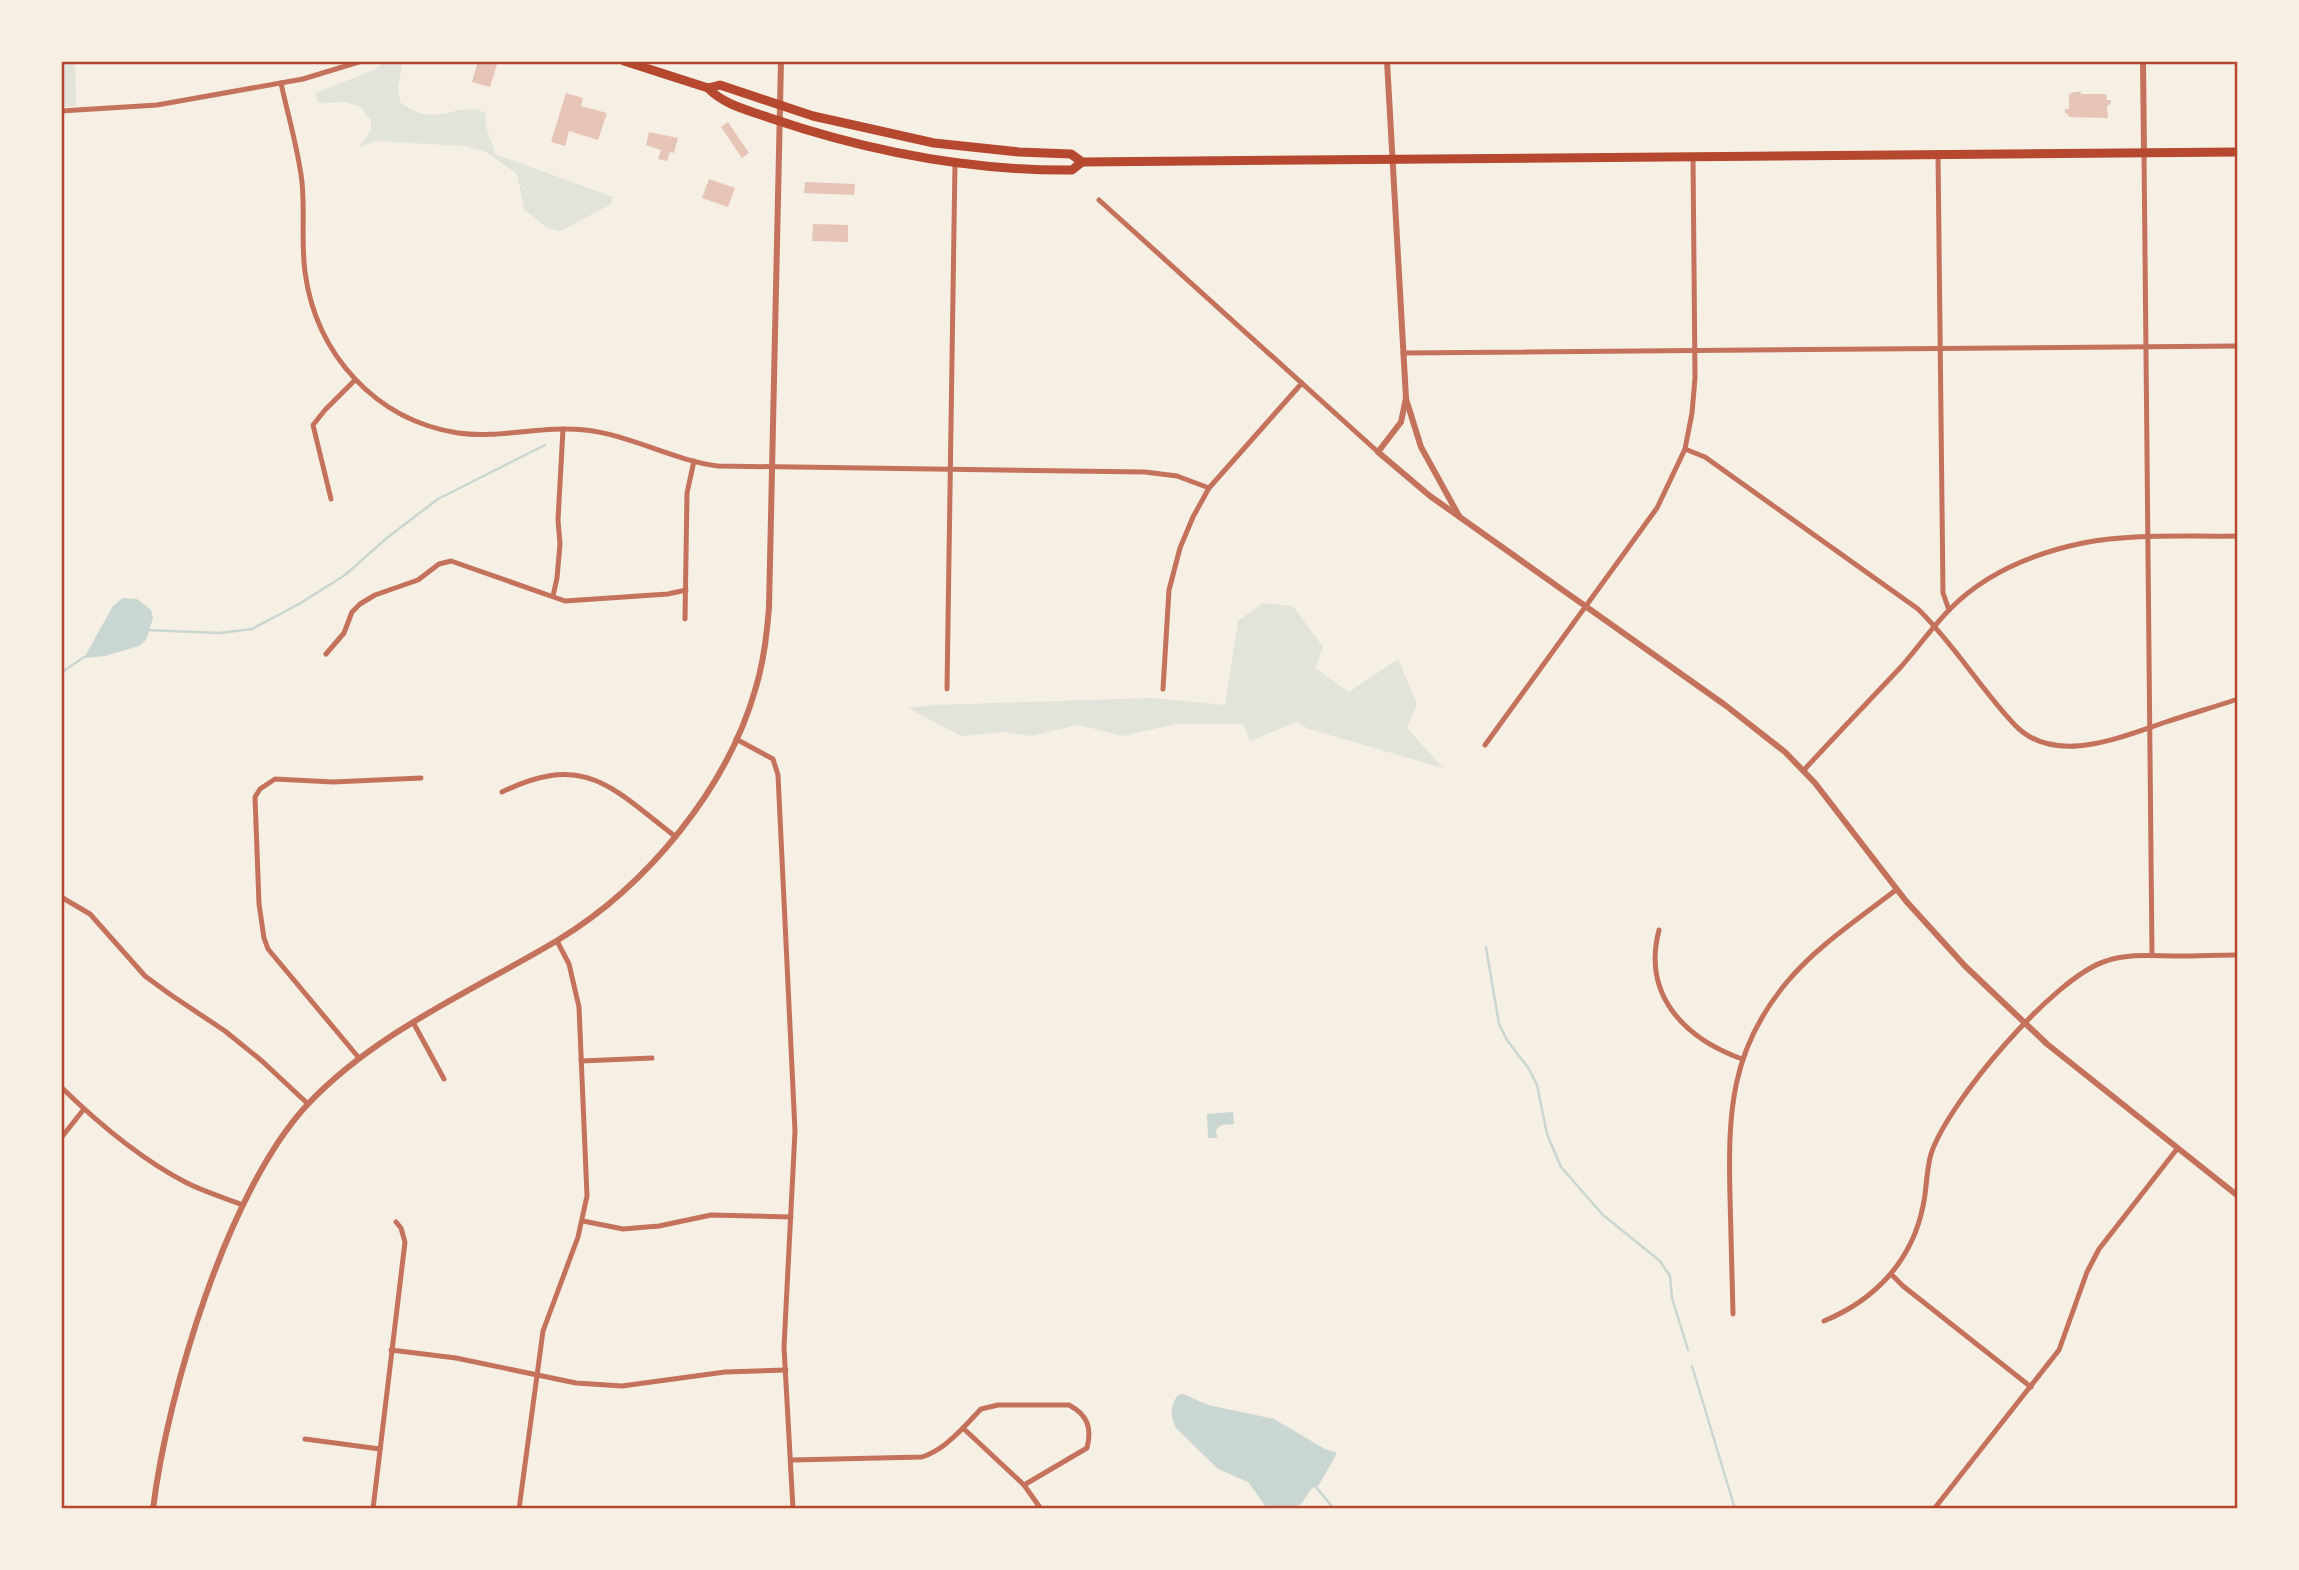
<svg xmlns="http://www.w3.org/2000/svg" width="2299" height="1570" font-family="Barlow,sans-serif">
<rect width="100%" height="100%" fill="#f6efe4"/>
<g fill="#e2e4dc">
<path d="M61 61H75L76 106 61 107Z"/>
<path d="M387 61H403L398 87 400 102C438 132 457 98 486 113 483 129 492 138 495 154L613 197 610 205 560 231 547 228 524 209 517 174 486 152 464 146 374 141 359 148 371 130V120L360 107 345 102 317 103 316 93 373 70Z"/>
<path d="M1263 603 1293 606 1323 647 1315 668 1349 692 1398 659 1417 704 1407 728 1443 768 1309 729 1296 722 1250 741 1243 724H1176L1123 736 1078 725 1031 736 1006 732 961 736 908 708 934 705 1152 698 1225 705 1238 621Z"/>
</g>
<g fill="#c9d6d2">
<path d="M123 598 137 599 151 610 153 618 146 640 139 646 105 656 84 658 113 606Z"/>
<path d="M1233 1112 1234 1124 1221 1125 1216 1130 1217 1138H1208L1207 1114Z"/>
<path d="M1183 1394 1208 1405 1274 1419 1325 1449 1337 1453 1319 1485 1311 1489 1301 1504 1288 1509 1266 1507 1248 1482 1218 1469 1176 1428C1170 1416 1170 1406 1178 1395Z"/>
</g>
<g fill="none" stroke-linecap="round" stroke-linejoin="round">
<g stroke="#c9d6d2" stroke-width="2.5">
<path d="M146 630 219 633 252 629 299 604 345 575 388 537 438 499 545 445"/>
<path d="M61 673 84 657"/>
<path d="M1486 947 1499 1024 1507 1040 1529 1069 1537 1085 1547 1134 1561 1167 1603 1215 1660 1261 1670 1276 1672 1298 1688 1350"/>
<path d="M1692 1366 1735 1509"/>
<path d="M1316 1487 1334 1509"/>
</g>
</g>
<g fill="#e6c5b7">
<path d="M478 61H498L490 87 472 82Z"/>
<path d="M2075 92H2081V94H2106L2107 100H2111V104L2107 106 2108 118 2069 117 2068 114 2065 113V109H2069V94Z"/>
<path d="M566 93 583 98 581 106 607 113 598 140 569 131 565 146 551 142Z"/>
<path d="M728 122 749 153 742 158 721 127Z"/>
<path d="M649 132 678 138 674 153 670 152 667 161 658 159 661 150 646 145Z"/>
<path d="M709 179 735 188 728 207 702 198Z"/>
<path d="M805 182 855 184 854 195 804 193Z"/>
<path d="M813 224 848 225V242L812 241Z"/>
</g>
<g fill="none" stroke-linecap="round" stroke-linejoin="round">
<g stroke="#c5725c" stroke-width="5">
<path d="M281 83C288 116 298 148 302 182 305 212 301 242 305 272 316 354 375 420 458 433 500 439 543 425 585 430 631 435 672 460 718 466L1145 472 1177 476 1209 488"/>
<path d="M61 111 157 105 303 79 362 61"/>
<path d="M2144 152 2152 954"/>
<path d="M1938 153 1943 593 1949 610"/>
<path d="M1099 200 1378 452"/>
<path d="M1403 353 2238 346"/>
<path d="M1685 449 1705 457 1918 609C1954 644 1980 688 2014 724 2053 767 2121 737 2166 722 2190 714 2214 707 2238 699"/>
<path d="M331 499 313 425 325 410 355 380"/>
<path d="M553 596 557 578 560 544 558 520 563 429"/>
<path d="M685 619 687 493 694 461"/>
<path d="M326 654 344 633 352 612 360 604 375 595 418 580 439 564 451 561 565 601 668 594 686 590"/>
<path d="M947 689 955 162"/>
<path d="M1163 689 1169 590 1180 548 1193 517 1209 488 1302 383"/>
<path d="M736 739 773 759 778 775 795 1131 784 1347 793 1509"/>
<path d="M1485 745 1657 508 1685 449 1692 413 1695 378 1693 155"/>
<path d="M1804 770C1835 736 1867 703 1899 669 1917 649 1932 627 1951 608 1986 573 2035 553 2083 543 2133 533 2187 537 2238 536"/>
<path d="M502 792C586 751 613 789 676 837"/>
<path d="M61 897 90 914 145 976 171 995 225 1031 262 1061 308 1104"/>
<path d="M1659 930C1642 995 1684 1038 1742 1059"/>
<path d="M414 1024 444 1079"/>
<path d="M359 1058 268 949 264 938 259 904 255 797 260 789 275 779 333 782 421 778"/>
<path d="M581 1061 652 1058"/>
<path d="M61 1087C99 1124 140 1159 187 1183 205 1192 225 1198 243 1205"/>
<path d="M61 1138 84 1109"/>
<path d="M583 1221 623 1229 659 1226 711 1215 791 1217"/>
<path d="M1892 1275 1903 1286 2031 1387"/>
<path d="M1733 1314C1732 1275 1731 1236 1730 1197 1728 1113 1730 1050 1787 982 1817 946 1860 918 1897 889"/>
<path d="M1824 1321C1875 1300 1912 1261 1923 1206 1927 1189 1926 1171 1931 1154 1948 1102 2054 977 2106 961 2130 953 2155 956 2179 956 2199 956 2218 955 2238 955"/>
<path d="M391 1350 456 1358 576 1383 622 1386 725 1372 786 1370"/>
<path d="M963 1428 981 1409 998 1405H1069C1088 1415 1092 1428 1087 1448L1024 1485"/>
<path d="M305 1439 380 1449"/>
<path d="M792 1460 922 1457C939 1451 950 1441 963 1428L1024 1485 1041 1509"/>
<path d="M373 1509 405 1242 401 1228 396 1222"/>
<path d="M519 1509 543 1331 578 1237 587 1196 579 1007 569 964 557 941"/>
<path d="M1934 1509 2059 1350 2087 1272 2099 1249 2177 1149"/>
</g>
<g stroke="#c5725c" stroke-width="6">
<path d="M1387 61 1406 398 1401 422 1378 452 1430 496 1725 705 1785 752 1815 783 1906 901 1965 966 2047 1044 2238 1196"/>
<path d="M2143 61 2144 152"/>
<path d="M1406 399 1421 447 1459 516"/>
<path d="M153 1509C167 1394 228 1189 308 1104 377 1031 473 991 558 940 647 886 728 788 756 687 764 661 767 634 769 607L781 61"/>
</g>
<g stroke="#b5482f" stroke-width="9">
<path d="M624 61 708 88C724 105 748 110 770 118 867 151 969 171 1072 170L1082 162"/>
<path d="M708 88 720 85 813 116 934 143 1019 152 1071 154 1082 162 2238 152"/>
</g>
</g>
<rect width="2299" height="1570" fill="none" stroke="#f6efe4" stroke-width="126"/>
<rect x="63" y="63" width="2173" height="1444" fill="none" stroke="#b5482f" stroke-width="2.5"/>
</svg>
